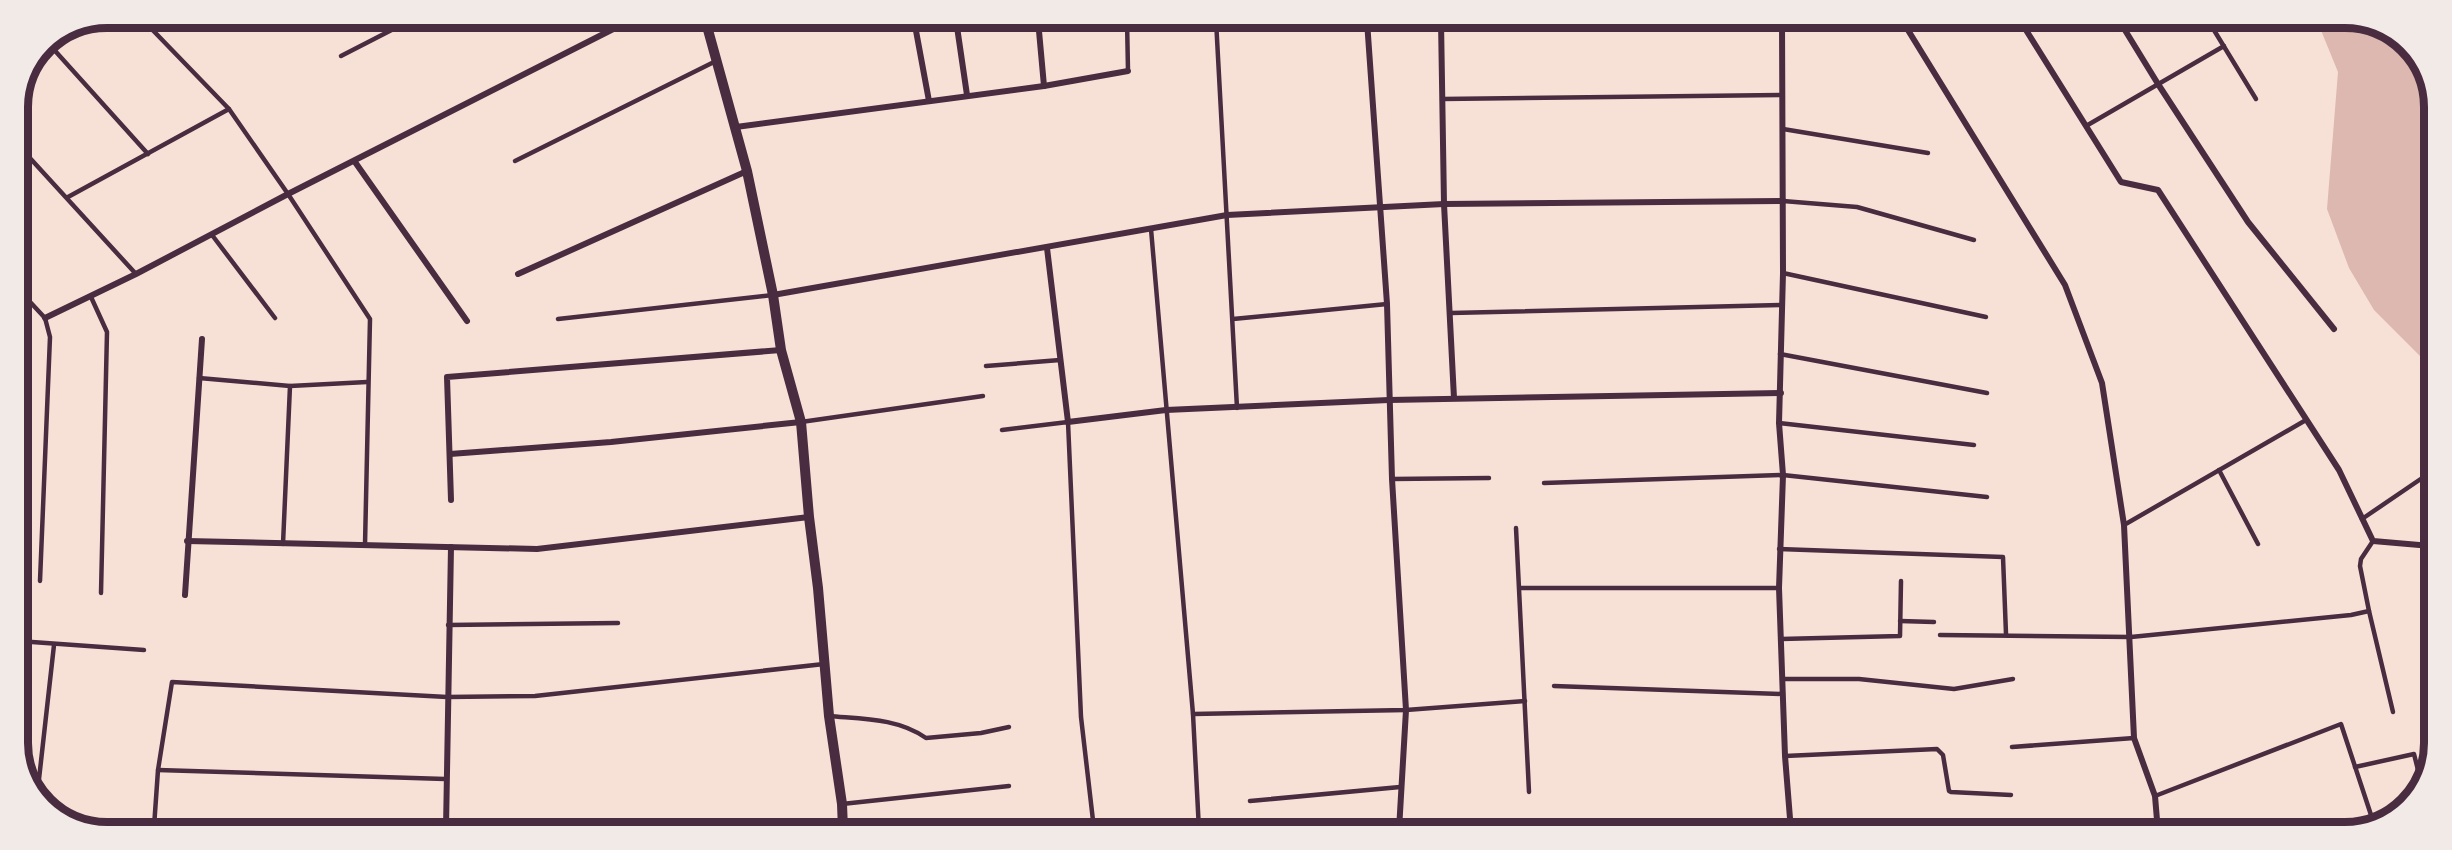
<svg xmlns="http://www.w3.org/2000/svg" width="2452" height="850" font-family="'Noto Sans',sans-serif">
<rect width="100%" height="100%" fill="#f7e1d7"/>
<path fill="#dcb8b0" d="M2318 23H2373L2415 53 2434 102 2432 368 2374 310 2349 268 2327 209 2338 72Z"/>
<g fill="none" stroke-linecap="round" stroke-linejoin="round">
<g stroke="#4a2c40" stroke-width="4.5">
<path d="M141 18 229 109 288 194 370 319 365 545"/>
<path d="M1127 20 1128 71"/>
<path d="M1216 20 1237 408"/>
<path d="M2209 22 2256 99"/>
<path d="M48 43 148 154"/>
<path d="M341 56 413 19"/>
<path d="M1442 99 1782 95"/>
<path d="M2086 126 2224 46"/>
<path d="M1783 129 1928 153"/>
<path d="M18 145 136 274"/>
<path d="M515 161 716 61"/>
<path d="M68 197 229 109"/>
<path d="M1783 201 1857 207 1974 240"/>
<path d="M1151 229 1193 714 1199 830"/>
<path d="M212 235 275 318"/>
<path d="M1783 273 1986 317"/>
<path d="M18 289 45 318 50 337 40 581"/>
<path d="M91 297 107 332 101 593"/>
<path d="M1451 313 1782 305"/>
<path d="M558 319 773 295"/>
<path d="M1233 319 1387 304"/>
<path d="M1780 354 1987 393"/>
<path d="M986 366 1060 360"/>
<path d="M199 378 290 386 367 382"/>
<path d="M801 422 983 396"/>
<path d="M1779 423 1974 445"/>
<path d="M1002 430 1068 422 1081 717 1094 829"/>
<path d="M2219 470 2258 544"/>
<path d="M1392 479 1489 478"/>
<path d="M1544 483 1783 475 1987 497"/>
<path d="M2362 519 2431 472"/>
<path d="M2124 525 2306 420"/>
<path d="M1516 528 1529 792"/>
<path d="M283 544 290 386"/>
<path d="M2428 546 2431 559"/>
<path d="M1779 549 2003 557 2006 634"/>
<path d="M1521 588H1779"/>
<path d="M2369 611 2393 712"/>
<path d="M1900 621 1934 622"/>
<path d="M448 625 618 623"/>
<path d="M1940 635 2131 637 2351 615 2369 611 2360 566 2361 559 2373 541"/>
<path d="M1781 639 1900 636 1901 581"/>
<path d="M18 641 144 650"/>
<path d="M1782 679H1859L1954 689 2013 679"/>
<path d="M1554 686 1783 694"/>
<path d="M1193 714 1406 710 1525 701"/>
<path d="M829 716C862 719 898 718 926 738L981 733 1009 727"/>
<path d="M2012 747 2134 738"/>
<path d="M1785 756 1937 749 1943 755 1949 791 1951 792 2011 795"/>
<path d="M2355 767 2414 754 2421 782"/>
<path d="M158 770 445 779"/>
<path d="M2155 796 2341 724 2373 821"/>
<path d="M37 797 54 645"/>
<path d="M1250 801 1400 787"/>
<path d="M842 804 1009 786"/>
<path d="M154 827 158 770 172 682 447 697 535 696 824 664"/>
<path d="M1694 831 1790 823"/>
<path d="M2331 832 2390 817"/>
</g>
<g stroke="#4a2c40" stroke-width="6">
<path d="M914 20 929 101"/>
<path d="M956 20 967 95"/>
<path d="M1038 20 1044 86"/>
<path d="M1367 21 1387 304 1392 479 1406 710 1399 830"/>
<path d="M1441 21 1444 204 1454 398"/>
<path d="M1782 21 1783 273 1779 423 1783 475 1779 588 1785 756 1791 831"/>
<path d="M1903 22 2065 285 2102 383 2124 525 2134 738 2155 796 2158 832"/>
<path d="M2021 22 2121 182 2158 190 2339 470 2373 541 2431 546"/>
<path d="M2120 22 2158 84 2248 222 2334 329"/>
<path d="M736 127 1044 86 1128 71"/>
<path d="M355 162 467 321"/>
<path d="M1047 248 1068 422 1166 410 1389 400 1781 393"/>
<path d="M518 274 747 171"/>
<path d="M773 295 1227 215 1444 204 1783 201"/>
<path d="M45 318 136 274 288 194 633 19"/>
<path d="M450 454 611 442 801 422"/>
<path d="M451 500 447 377 781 350"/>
<path d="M187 541 537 549 809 517"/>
<path d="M185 595 202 339"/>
<path d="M446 828 451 547"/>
</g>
<path stroke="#4a2c40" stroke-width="10" d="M705 19 747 171 773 295 781 350 801 422 809 517 818 588 829 716 842 804 843 829"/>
</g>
<path d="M0 0H2452V850H0ZM107 28H2345A79 79 0 0 1 2424 107V743A79 79 0 0 1 2345 822H107A79 79 0 0 1 28 743V107A79 79 0 0 1 107 28Z" fill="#f1eae7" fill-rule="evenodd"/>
<path fill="none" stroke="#4a2c40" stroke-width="8" d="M107 28H2345A79 79 0 0 1 2424 107V743A79 79 0 0 1 2345 822H107A79 79 0 0 1 28 743V107A79 79 0 0 1 107 28Z"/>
</svg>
